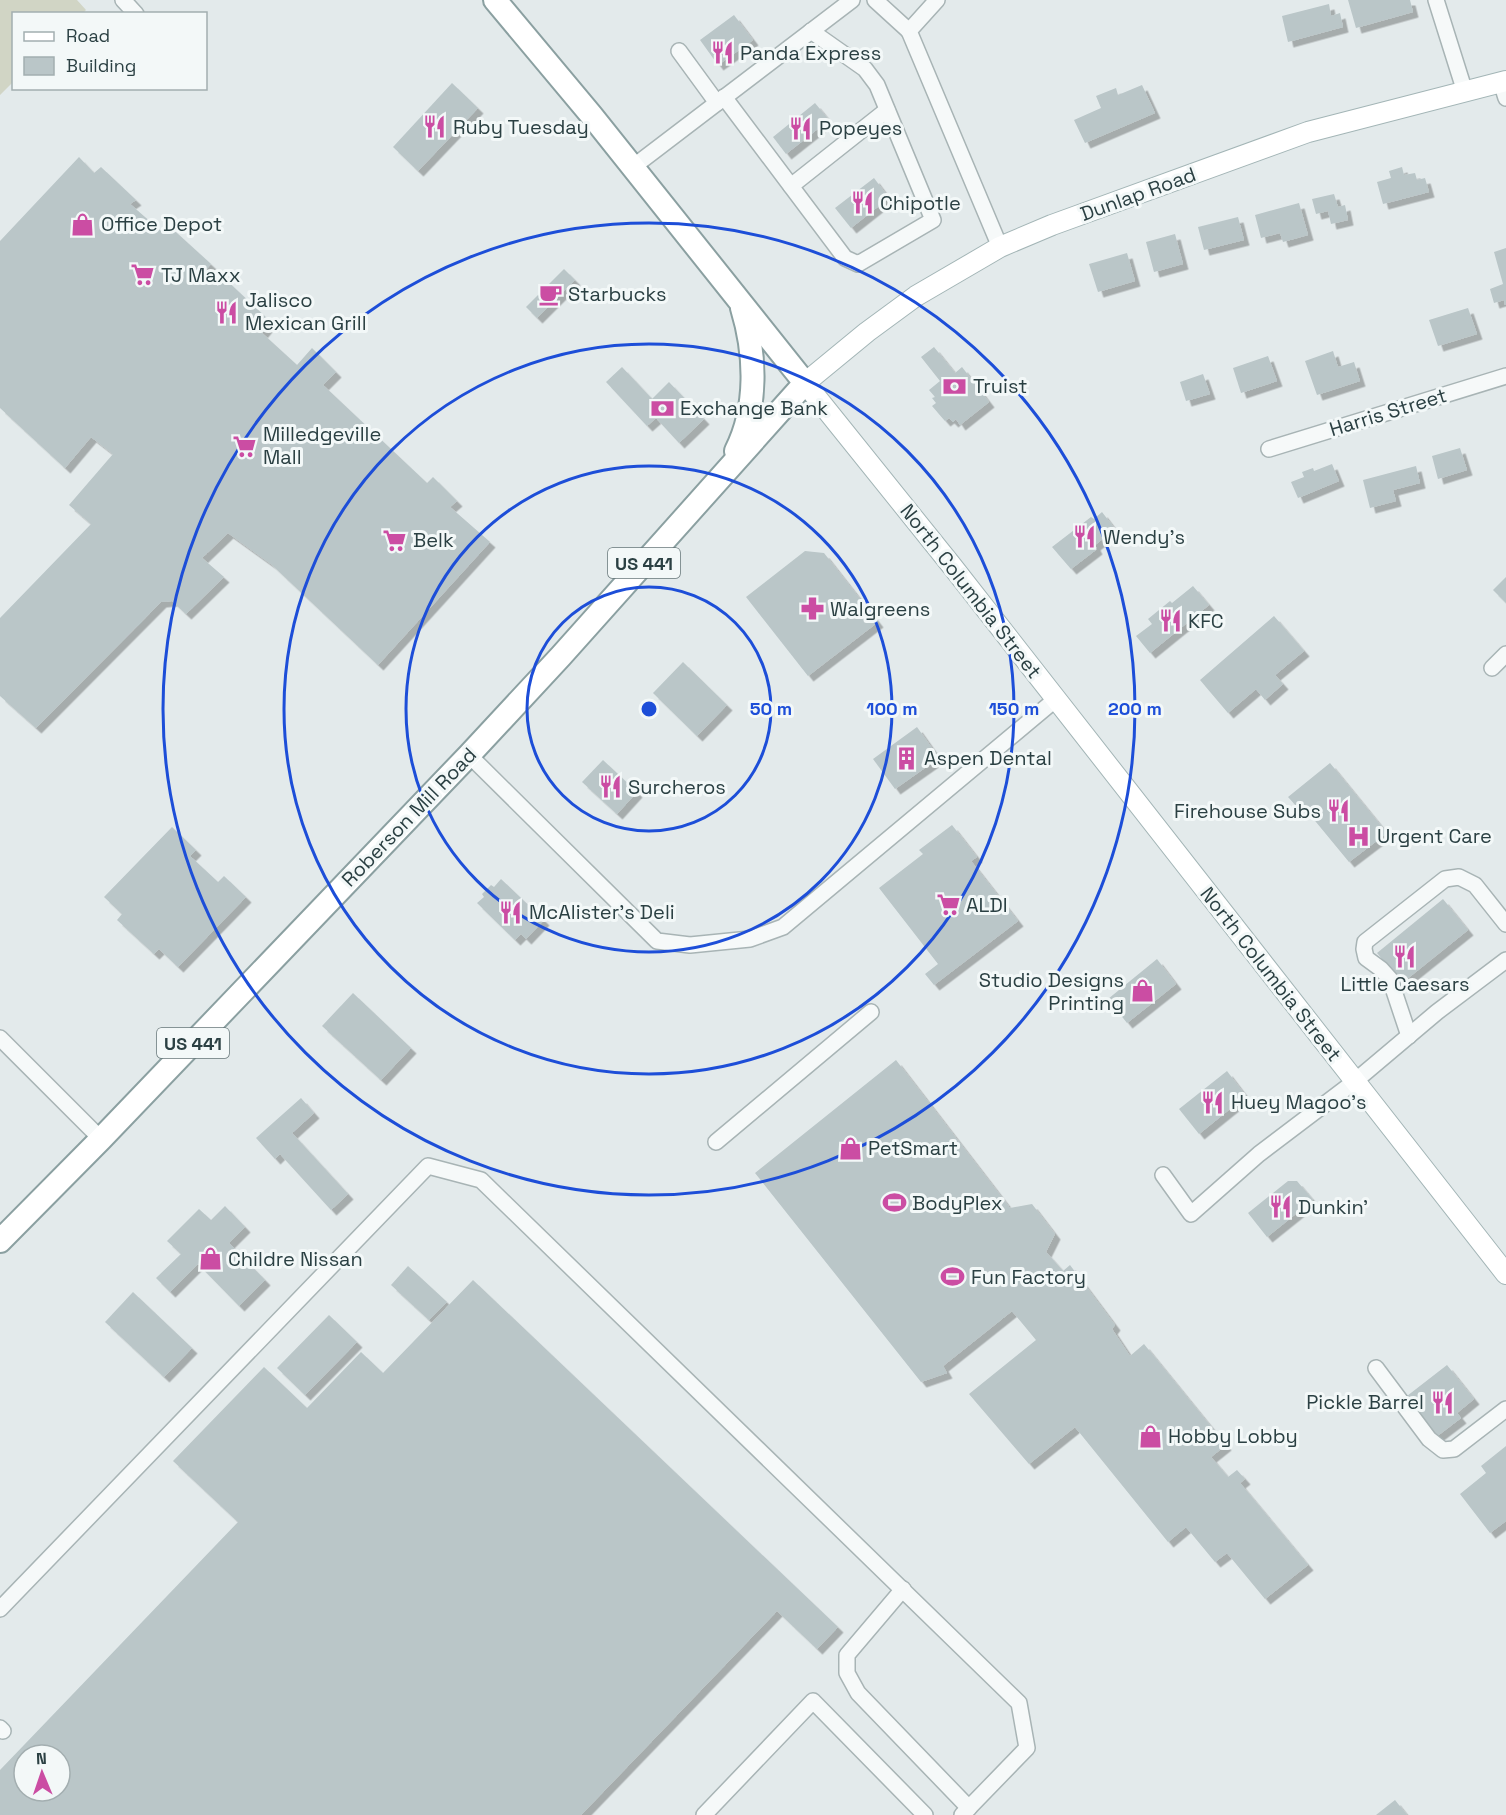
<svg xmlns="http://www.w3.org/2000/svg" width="1506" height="1815" font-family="'Space Grotesk',sans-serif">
<defs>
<filter id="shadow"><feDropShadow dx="5.5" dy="5.5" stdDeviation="0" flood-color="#0004"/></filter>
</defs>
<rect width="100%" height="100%" fill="#e3eaeb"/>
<path fill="#d1d5c5" d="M0 0H77L86 10 83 13 14 14 13 82 0 95Z"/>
<g fill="#bac6c8" fill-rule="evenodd" filter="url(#shadow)">
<path d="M1348 0H1410L1413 12 1356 28Z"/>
<path d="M1329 4 1331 16 1340 13 1343 27 1288 42 1282 16Z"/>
<path d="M734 15 753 40 718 65 700 40Z"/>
<path d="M452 83 478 108 418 171 393 147Z"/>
<path d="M1142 85 1155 113 1085 143 1074 120 1101 108 1096 96 1116 88 1118 95Z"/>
<path d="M815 103 829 120 786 154 773 137Z"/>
<path d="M79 157 94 173 101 167 136 200 130 204 161 231 167 224 211 264 202 274 218 286 223 277 271 322 262 333 297 365 312 348 336 372 323 385 427 483 433 477 457 501 450 507 490 542 378 665 271 564 228 533 202 558 224 577 186 614 172 601 161 602 36 728 0 696V618L91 524 69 505 113 454 91 437 65 468 0 408V241Z"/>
<path d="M1402 167 1404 175 1415 173 1417 180 1425 178 1429 192 1383 204 1377 182 1391 178 1389 171Z"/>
<path d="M874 178 889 198 851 228 835 208Z"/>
<path d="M1334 194 1338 207 1345 205 1348 220 1331 224 1328 211 1316 214 1312 199Z"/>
<path d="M1299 203 1308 235 1283 242 1280 233 1261 238 1255 215Z"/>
<path d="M1238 217 1244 240 1204 250 1198 227Z"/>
<path d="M1175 234 1183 264 1154 272 1146 242Z"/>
<path d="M1506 248V305H1505L1504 300 1494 303 1490 289 1503 284 1494 252Z"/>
<path d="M1127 253 1135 281 1098 292 1089 264Z"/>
<path d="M564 269 575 280 537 318 526 307Z"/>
<path d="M1468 308 1477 334 1438 346 1429 320Z"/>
<path d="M934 347 955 373 962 367 989 402 960 425 956 419 953 422 949 418 945 421 932 406 936 403 932 398 935 397 929 390 940 381 921 357Z"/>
<path d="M1333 351 1338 367 1354 362 1360 381 1317 395 1305 361Z"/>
<path d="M1268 356 1277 381 1241 393 1233 368Z"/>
<path d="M622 367 652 399 669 382 704 419 679 443 656 418 647 426 606 382Z"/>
<path d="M1203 374 1210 394 1186 401 1180 382Z"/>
<path d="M1460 448 1467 470 1438 479 1432 456Z"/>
<path d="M1332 464 1339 481 1298 498 1291 482 1304 477 1302 472 1313 468 1314 471Z"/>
<path d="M1416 466 1420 483 1393 490 1396 501 1370 508 1363 480Z"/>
<path d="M1102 512 1115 529 1095 545 1097 549 1071 569 1052 547 1091 517 1094 519Z"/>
<path d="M805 551 824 553 878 622 808 676 746 597Z"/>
<path d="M1506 577V603L1493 590Z"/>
<path d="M1193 586 1209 605 1150 653 1136 636 1152 624 1148 619 1170 601 1172 603Z"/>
<path d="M1274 616 1304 651 1275 675 1283 684 1265 700 1256 689 1228 713 1200 680Z"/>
<path d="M683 662 727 705 697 736 653 693Z"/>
<path d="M917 727 939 758 895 789 873 759Z"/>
<path d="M603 760 637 792 617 814 582 782Z"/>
<path d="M1330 763 1387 833 1349 862 1302 805 1298 808 1288 797Z"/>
<path d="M952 825 977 857 971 861 1018 921 934 985 925 974 938 964 879 888 923 854 919 850Z"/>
<path d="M172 827 196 850 190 856 218 882 224 876 246 897 178 967 159 949 154 954 117 920 122 914 104 897Z"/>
<path d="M501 879 544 920 526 939 521 934 515 940 477 903 484 897 482 894 491 885 494 887Z"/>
<path d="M1443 899 1468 930 1402 983 1377 953Z"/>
<path d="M1157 959 1176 984 1127 1023 1108 999Z"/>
<path d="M353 993 411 1048 381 1080 322 1026Z"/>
<path d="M896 1060 1010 1208 1032 1204 1055 1234 1046 1252 1063 1271 1070 1265 1115 1325 1112 1329 1130 1356 1144 1344 1226 1445 1211 1457 1228 1477 1237 1470 1245 1479 1240 1483 1308 1565 1265 1599 1227 1553 1215 1562 1186 1527 1168 1542 1075 1427 1029 1464 969 1394 1036 1340 1012 1311 943 1366 947 1373 921 1382 755 1173Z"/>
<path d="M1227 1071 1246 1096 1199 1134 1179 1109Z"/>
<path d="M301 1098 314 1113 292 1133 348 1194 331 1210 280 1154 275 1159 256 1138Z"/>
<path d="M1288 1181H1297L1313 1200 1267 1237 1248 1213Z"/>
<path d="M225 1206 245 1227 229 1243 265 1280 239 1306 198 1264 170 1292 156 1278 181 1254 167 1241 199 1209 211 1220Z"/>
<path d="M408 1266 447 1302 429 1320 391 1285Z"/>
<path d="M473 1280 838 1627 817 1649 777 1611 581 1815H0V1770L238 1522 173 1461 264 1367 307 1408 361 1352 383 1373ZM24 1755H60V1791H24Z"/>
<path d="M133 1292 192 1348 164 1377 105 1322Z"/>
<path d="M329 1315 357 1342 305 1395 277 1368Z"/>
<path d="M1447 1365 1474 1399 1457 1413 1461 1418 1436 1437 1414 1410V1405L1407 1396Z"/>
<path d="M1506 1446V1521L1490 1533 1460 1494 1486 1473 1481 1466Z"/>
<path d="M1395 1800 1407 1815H1376Z"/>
</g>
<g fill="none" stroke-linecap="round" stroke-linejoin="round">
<defs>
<g id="minor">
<path d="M123 0 136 14"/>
<path d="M875 0 909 31"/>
<path d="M937 0 909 31 1000 247"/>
<path d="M1436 0 1465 92"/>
<path d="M679 51 717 103"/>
<path d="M1501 82 1506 98"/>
<path d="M724 97 845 258 858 264 933 220 877 85 865 69 811 31"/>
<path d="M633 167 852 0"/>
<path d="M791 186 887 110"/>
<path d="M1269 449 1506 376"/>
<path d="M1492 668 1506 654"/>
<path d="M469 755 657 941 690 945 750 939 783 927 1056 699"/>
<path d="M1409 1036 1390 979 1381 969 1366 958 1364 949 1365 942 1445 879 1459 877 1475 885 1506 924"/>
<path d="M0 1038 101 1139"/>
<path d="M716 1142 871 1012"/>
<path d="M1163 1175 1191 1214 1259 1154 1354 1082 1437 1012 1506 960"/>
<path d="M1376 1368 1429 1439 1443 1450 1454 1449 1506 1409"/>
<path d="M903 1589 847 1655V1673L858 1693 969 1808"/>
<path d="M0 1609 428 1166 481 1180 1019 1703 1027 1748 962 1815"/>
<path d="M0 1728 3 1731"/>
<path d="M704 1815 813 1701 925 1815"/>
</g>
<path id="major" d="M1506 81 1308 132 1052 225 1000 247 916 296 867 332 805 383 952 566 1506 1274"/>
<g id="highway">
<path d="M736 451C758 407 756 354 742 308"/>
<path d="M0 1241 101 1139 469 755 561 656 805 383 592 116 495 0"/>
</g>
</defs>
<use href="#minor" stroke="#a8b4b5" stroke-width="18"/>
<use href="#major" stroke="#a3b5b6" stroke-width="22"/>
<use href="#highway" stroke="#8ba0a1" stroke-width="26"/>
<use href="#minor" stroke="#f6f9f9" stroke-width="15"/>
<use href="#major" stroke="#fff" stroke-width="20"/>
<use href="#highway" stroke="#fff" stroke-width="22"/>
</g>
<g fill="none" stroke="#1d4ed8" stroke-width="3">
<circle cx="649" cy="709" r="122"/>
<circle cx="649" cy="709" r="243"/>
<circle cx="649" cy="709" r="365"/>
<circle cx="649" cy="709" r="486"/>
</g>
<defs>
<symbol id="restaurant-bare" viewBox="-9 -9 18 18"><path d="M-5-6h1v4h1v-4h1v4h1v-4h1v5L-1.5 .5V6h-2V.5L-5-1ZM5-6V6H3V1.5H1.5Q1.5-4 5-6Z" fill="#cb4da3" stroke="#f3f8f8" stroke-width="2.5" paint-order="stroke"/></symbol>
<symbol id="shop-bare" viewBox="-9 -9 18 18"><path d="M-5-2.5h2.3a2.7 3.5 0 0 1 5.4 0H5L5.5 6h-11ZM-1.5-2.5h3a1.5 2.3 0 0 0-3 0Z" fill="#cb4da3" stroke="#f3f8f8" stroke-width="2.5" paint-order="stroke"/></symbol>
<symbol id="supermarket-bare" viewBox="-9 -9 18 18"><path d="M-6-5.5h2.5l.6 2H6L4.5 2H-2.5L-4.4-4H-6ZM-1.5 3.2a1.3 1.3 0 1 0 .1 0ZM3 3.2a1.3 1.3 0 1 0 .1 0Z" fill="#cb4da3" stroke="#f3f8f8" stroke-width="2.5" paint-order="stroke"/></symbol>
<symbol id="cafe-bare" viewBox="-9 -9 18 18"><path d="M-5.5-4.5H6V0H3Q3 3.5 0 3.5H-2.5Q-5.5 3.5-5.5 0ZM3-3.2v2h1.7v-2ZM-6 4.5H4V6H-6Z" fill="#cb4da3" stroke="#f3f8f8" stroke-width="2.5" paint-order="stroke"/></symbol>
<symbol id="bank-bare" viewBox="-9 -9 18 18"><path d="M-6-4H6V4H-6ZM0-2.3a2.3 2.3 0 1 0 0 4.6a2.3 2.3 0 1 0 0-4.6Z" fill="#cb4da3" stroke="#f3f8f8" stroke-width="2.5" paint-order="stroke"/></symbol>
<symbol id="pharmacy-bare" viewBox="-9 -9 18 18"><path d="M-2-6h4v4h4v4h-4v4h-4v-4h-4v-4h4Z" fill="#cb4da3" stroke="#f3f8f8" stroke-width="2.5" paint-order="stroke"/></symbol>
<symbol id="building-bare" viewBox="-9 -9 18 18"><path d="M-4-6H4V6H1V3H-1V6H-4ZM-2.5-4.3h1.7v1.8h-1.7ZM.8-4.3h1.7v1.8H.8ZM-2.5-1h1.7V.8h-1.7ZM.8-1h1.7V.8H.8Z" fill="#cb4da3" stroke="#f3f8f8" stroke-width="2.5" paint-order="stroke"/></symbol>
<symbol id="hospital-bare" viewBox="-9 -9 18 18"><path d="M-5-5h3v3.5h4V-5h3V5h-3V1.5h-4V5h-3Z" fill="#cb4da3" stroke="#f3f8f8" stroke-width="2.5" paint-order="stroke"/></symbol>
<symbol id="stadium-bare" viewBox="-9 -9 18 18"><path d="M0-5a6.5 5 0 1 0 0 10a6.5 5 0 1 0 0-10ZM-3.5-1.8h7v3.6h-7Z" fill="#cb4da3" stroke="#f3f8f8" stroke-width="2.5" paint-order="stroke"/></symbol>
</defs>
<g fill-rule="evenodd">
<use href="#restaurant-bare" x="706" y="36" width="33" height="33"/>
<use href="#restaurant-bare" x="418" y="110" width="33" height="33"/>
<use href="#restaurant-bare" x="784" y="112" width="33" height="33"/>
<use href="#restaurant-bare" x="846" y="186" width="33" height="33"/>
<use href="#shop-bare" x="66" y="208" width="33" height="33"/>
<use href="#supermarket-bare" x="126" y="258" width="33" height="33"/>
<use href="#cafe-bare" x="534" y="278" width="33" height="33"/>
<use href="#restaurant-bare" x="210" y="296" width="33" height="33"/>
<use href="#bank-bare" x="938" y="370" width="33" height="33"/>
<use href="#bank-bare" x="646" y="392" width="33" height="33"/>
<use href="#supermarket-bare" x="228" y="430" width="33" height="33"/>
<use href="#restaurant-bare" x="1068" y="520" width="33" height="33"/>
<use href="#supermarket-bare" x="378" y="524" width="33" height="33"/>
<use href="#pharmacy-bare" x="796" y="592" width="33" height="33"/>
<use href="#restaurant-bare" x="1154" y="604" width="33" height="33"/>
<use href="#building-bare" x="890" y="742" width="33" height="33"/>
<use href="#restaurant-bare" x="594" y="770" width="33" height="33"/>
<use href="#restaurant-bare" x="1322" y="794" width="33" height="33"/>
<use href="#hospital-bare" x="1342" y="820" width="33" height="33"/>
<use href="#supermarket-bare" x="932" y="888" width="33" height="33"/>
<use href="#restaurant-bare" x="494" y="896" width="33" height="33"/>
<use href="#restaurant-bare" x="1388" y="940" width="33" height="33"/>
<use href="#shop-bare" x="1126" y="974" width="33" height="33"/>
<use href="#restaurant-bare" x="1196" y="1086" width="33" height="33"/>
<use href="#shop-bare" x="834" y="1132" width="33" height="33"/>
<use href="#stadium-bare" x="878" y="1186" width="33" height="33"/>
<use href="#restaurant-bare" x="1264" y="1190" width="33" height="33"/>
<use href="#shop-bare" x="194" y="1242" width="33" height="33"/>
<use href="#stadium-bare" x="936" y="1260" width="33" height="33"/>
<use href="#restaurant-bare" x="1426" y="1386" width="33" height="33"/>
<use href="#shop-bare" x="1134" y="1420" width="33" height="33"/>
</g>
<g text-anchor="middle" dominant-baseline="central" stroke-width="6" stroke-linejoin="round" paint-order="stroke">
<g fill="#f3f8f8" stroke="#677779" stroke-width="1.5">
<rect x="608" y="548" width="72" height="30" rx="4.5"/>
<rect x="157" y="1028" width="72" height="30" rx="4.5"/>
</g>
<g font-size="18" font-weight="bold" fill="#2b4043">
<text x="644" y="563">US 441</text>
<text x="193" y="1043">US 441</text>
</g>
<g font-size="20" fill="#2b4043" stroke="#f3f8f8" text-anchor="start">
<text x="740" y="53">Panda Express</text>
<text x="453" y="127">Ruby Tuesday</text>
<text x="819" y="128">Popeyes</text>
<text x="880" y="203">Chipotle</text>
<text x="101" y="224">Office Depot</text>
<text x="161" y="275">TJ Maxx</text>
<text x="568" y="294">Starbucks</text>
<text x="245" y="300">Jalisco<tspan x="245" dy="23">Mexican Grill</tspan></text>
<text x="973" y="386">Truist</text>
<text x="680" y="408">Exchange Bank</text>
<text x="263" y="434">Milledgeville<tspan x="263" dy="23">Mall</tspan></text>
<text x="1103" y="537">Wendy's</text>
<text x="413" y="540">Belk</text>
<text x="830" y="609">Walgreens</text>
<text x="1188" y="621">KFC</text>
<text x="924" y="758">Aspen Dental</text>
<text x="628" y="787">Surcheros</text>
<text x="1321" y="811" text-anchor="end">Firehouse Subs</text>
<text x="1377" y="836">Urgent Care</text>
<text x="966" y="905">ALDI</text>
<text x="529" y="912">McAlister's Deli</text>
<text x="1124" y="980" text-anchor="end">Studio Designs<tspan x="1124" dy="23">Printing</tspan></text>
<text x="1405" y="984" text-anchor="middle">Little Caesars</text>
<text x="1231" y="1102">Huey Magoo's</text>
<text x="868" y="1148">PetSmart</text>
<text x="912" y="1203">BodyPlex</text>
<text x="1298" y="1207">Dunkin'</text>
<text x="228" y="1259">Childre Nissan</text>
<text x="971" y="1277">Fun Factory</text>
<text x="1424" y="1402" text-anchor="end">Pickle Barrel</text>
<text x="1168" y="1436">Hobby Lobby</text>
</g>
<g font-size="20" fill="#2b4043" stroke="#f3f8f8">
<text transform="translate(1138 194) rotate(-20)">Dunlap Road</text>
<text transform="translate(1388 412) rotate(-17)">Harris Street</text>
<text transform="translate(971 591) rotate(52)">North Columbia Street</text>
<text transform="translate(409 817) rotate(-46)">Roberson Mill Road</text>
<text transform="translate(1271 974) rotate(52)">North Columbia Street</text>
</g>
</g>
<circle cx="649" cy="709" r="9" fill="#1d4ed8" stroke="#f3f8f8" stroke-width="3"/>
<g font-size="18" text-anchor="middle" font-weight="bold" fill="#1d4ed8" stroke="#f3f8f8" stroke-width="6" stroke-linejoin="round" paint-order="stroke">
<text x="771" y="715">50 m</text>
<text x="892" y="715">100 m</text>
<text x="1014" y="715">150 m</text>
<text x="1135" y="715">200 m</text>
</g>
<rect x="12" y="12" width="195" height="78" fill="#f3f8f8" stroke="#a3aeb0" stroke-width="1.5"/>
<rect x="24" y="32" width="30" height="9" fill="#ffffff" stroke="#a3aeb0" stroke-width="1.5"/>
<text x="66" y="42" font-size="18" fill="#2b4043">Road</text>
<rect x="24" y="57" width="30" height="18" fill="#bac6c8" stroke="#a3aeb0" stroke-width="1.5"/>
<text x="66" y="72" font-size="18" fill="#2b4043">Building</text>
<g transform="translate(42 1773) rotate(358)"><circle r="28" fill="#f3f8f8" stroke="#a3aeb0" stroke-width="1.5"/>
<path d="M0-4.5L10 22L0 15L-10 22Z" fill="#cb4da3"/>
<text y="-9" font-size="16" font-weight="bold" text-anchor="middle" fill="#2b4043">N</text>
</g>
</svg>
